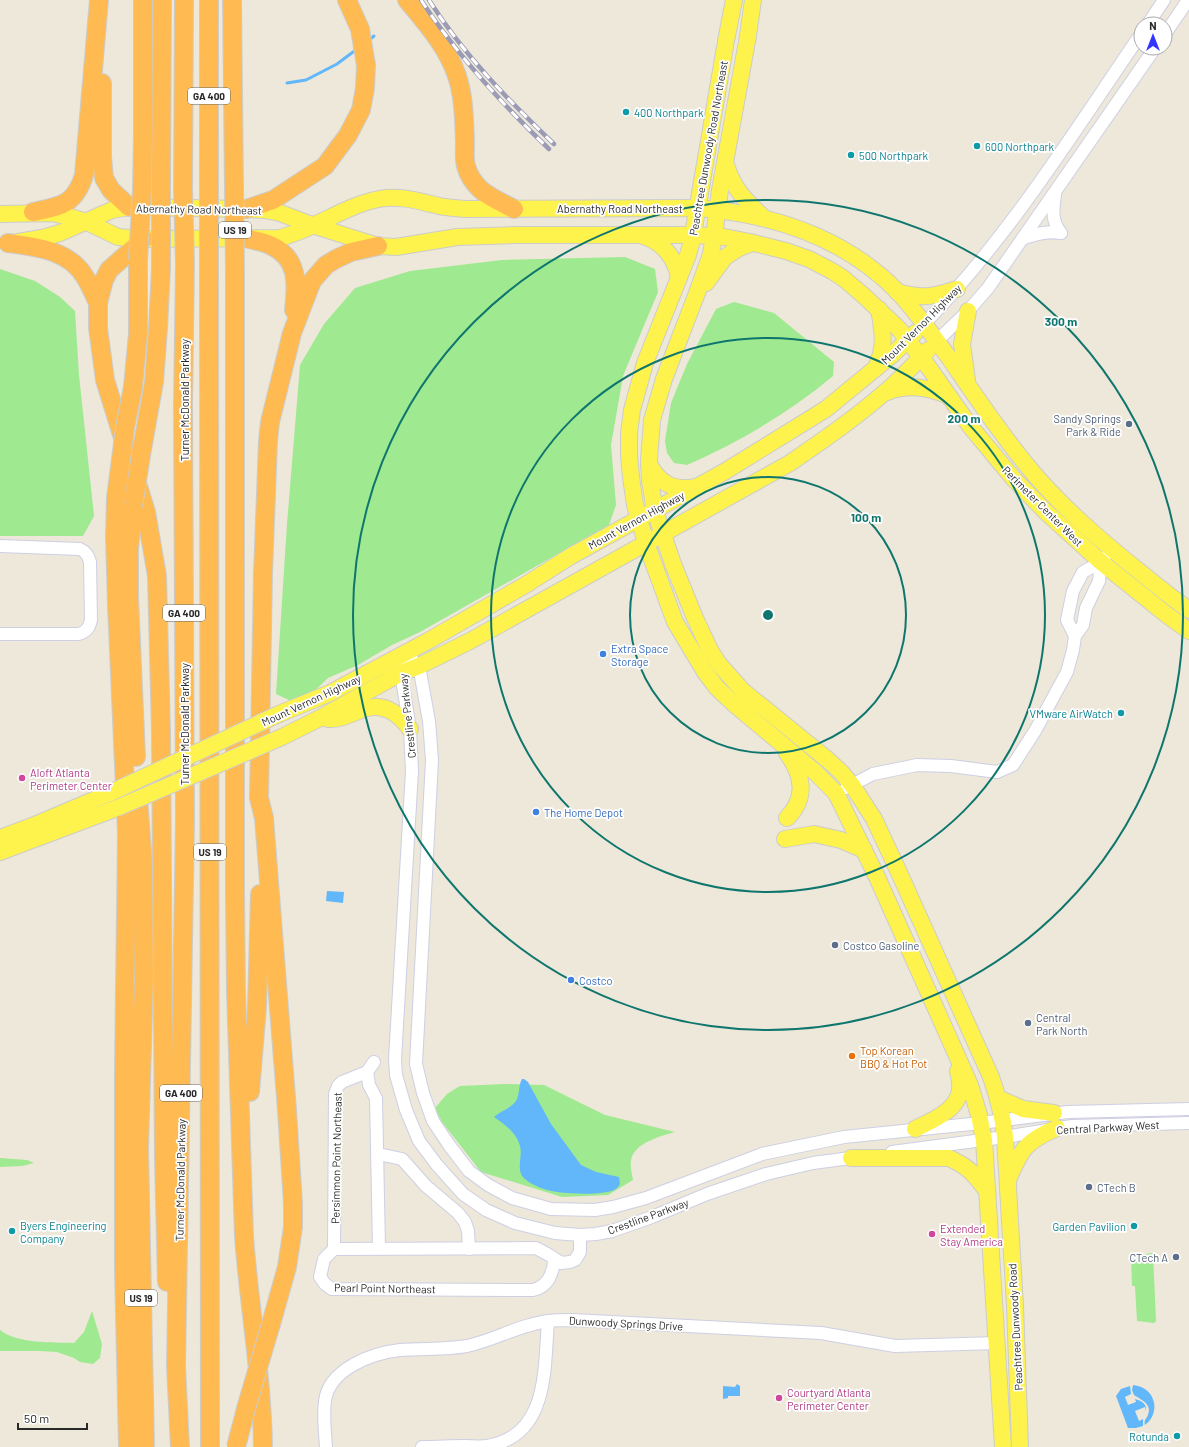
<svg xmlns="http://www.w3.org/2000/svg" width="1189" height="1447" font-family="Barlow,sans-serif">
<rect width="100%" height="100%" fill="#ede8d9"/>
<g fill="#9fe990">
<path d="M625 257 655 269 658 292 623 376 611 445 616 505 609 525 420 632 392 645 358 665 328 678 300 705 276 694 287 524 300 365 324 324 355 288 410 271 502 260Z"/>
<path d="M0 269 35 281 60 297 75 311 79 375 94 516 83 536H0Z"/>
<path d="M734 302 774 313 834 362 833 376C789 413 739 442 687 465L674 463 667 453 665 441 671 403 687 364 716 309Z"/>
<path d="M505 1084 544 1085 605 1115 675 1132C661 1136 633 1143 631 1161 630 1167 632 1174 633 1180L608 1195 562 1197 481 1172 442 1122 435 1108 447 1094 460 1086Z"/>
<path d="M0 1158 27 1160 34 1163 22 1166 0 1167Z"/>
<path d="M1149 1253H1153L1156 1321 1154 1323 1137 1321 1135 1286H1132L1131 1254H1148Z"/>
<path d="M92 1311 102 1344 100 1358 93 1364 80 1362 74 1358 57 1352 39 1351H0V1330C17 1344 53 1342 74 1343L84 1332Z"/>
</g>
<g fill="#61b7fa">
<path d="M327 891 344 892 343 903 326 901Z"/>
<path d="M522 1079H524L528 1082 551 1124 581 1165 596 1172 619 1177 620 1184C618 1187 617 1189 614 1190 601 1196 557 1194 544 1189 538 1187 529 1183 525 1179 515 1171 523 1157 520 1146 516 1132 505 1125 494 1117 500 1111 510 1109 516 1101 520 1095 518 1086 522 1079Z"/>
<path d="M737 1384 740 1386V1396H728V1398L723 1399V1386L735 1387Z"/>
<path d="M1133 1385C1155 1387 1162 1412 1145 1425 1144 1421 1145 1420 1147 1417 1154 1404 1141 1400 1134 1395L1132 1390Z"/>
<path d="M1130 1386 1131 1394 1125 1397 1128 1405 1136 1402 1135 1399C1141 1401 1147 1403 1146 1411L1145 1407 1135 1411 1139 1421 1143 1419V1426L1136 1428H1128L1116 1396 1121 1389Z"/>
</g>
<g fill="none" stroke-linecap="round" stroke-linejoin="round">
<g stroke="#61b7fa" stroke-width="3">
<path d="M368 41 374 36"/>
<path d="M287 83 306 80 337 64 357 49"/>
</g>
<defs>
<g id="minor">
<path d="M1148 24 1164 0"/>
<path d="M1165 34 1188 0"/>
<path d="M1055 195C1053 209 1051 221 1061 233"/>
<path d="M1024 238C1036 234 1047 231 1061 233"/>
<path d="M924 324C1009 237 1073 133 1141 34"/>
<path d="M937 341 968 311 988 288 1155 48"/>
<path d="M0 546 80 549C86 552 88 555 90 562L91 620C89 628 87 631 79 634H0"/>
<path d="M1075 636 1067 620 1073 591 1083 572 1101 562"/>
<path d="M404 653 419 666 429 721 432 760 416 1064 423 1093 433 1121 449 1145 469 1171 488 1185 512 1198 551 1209 595 1210 613 1207 646 1198 762 1154 844 1137 981 1123 1068 1112 1189 1109"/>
<path d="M402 666 401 673 410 729 412 771 395 1059 396 1075 406 1110 419 1141 437 1165 463 1194 486 1210 515 1223 555 1233 580 1235 596 1234 612 1231 652 1217 707 1194 766 1174 813 1163 858 1157"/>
<path d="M846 788 873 774 917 765 951 766 997 772 1013 765 1035 731 1067 672 1073 650 1075 636 1083 625 1086 608 1099 581 1101 562 1105 557"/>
<path d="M367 1072 369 1085 376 1098 379 1248"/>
<path d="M367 1072 374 1062"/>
<path d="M892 1152 1005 1137 1072 1126 1189 1123"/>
<path d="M378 1154 402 1159 426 1186 458 1213 465 1222 468 1231 469 1249"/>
<path d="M334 1249 335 1094 338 1086 342 1082 367 1072"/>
<path d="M555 1259C552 1274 549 1286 533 1290L332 1289 325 1284 320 1277 324 1259 334 1249 536 1248 549 1255 561 1263 570 1262 575 1260 580 1252V1235"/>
<path d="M326 1447C325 1433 323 1415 325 1401 329 1369 372 1353 400 1350 423 1348 445 1350 467 1346 495 1340 521 1324 549 1321 557 1320 565 1320 573 1320L821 1333 895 1346 998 1343"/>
<path d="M422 1447C437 1447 451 1446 465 1446 472 1446 480 1447 487 1446 549 1436 544 1369 548 1321"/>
</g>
<g id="major">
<path d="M726 41 734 0"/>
<path d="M747 42 753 0"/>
<path d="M725 47 692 240 688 255 645 363 632 410 629 433V455L631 477 635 505 646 543 675 622 705 672 717 688 733 703 814 771 836 793 877 877 970 1085 979 1115 984 1140 1003 1447"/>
<path d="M746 47 720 190 714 236 711 254 697 293 664 379 652 420 649 460 650 481 655 511 673 564 695 618 710 650 719 664 743 691 828 760 842 773 852 785 874 819 897 868 991 1077C998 1097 1003 1116 1005 1137L1015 1306 1020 1447"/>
<path d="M726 165C734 190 745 200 764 218"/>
<path d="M0 214 52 213 70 217 87 222 118 237 144 239 279 238C314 230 343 206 379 199 399 195 419 201 439 206 448 208 457 208 466 209L698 208C771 214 844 237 897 291 917 312 933 336 950 359 974 394 998 430 1025 463 1058 504 1099 539 1140 572 1156 585 1172 598 1189 610"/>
<path d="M643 236C663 242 675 258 679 277"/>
<path d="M18 242 42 238 60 233 112 210 129 207 246 209 265 210 280 213 312 225 378 246 396 247 457 237 516 235H694L724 237 750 242 786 251 809 259 832 271 843 278 863 295 899 329 927 365 970 426 1013 478 1046 512 1101 562 1167 615 1189 631"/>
<path d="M706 283 725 257 739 248 752 243"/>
<path d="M897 292C924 299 932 297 957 289"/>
<path d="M876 368C886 346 883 332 879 309"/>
<path d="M967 380 962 344 968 311"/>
<path d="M887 392C908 384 927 387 947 395"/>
<path d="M649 464C659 483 673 491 695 487"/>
<path d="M279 714 330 693 428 641 527 584 571 556 724 472 826 409 893 354 915 333"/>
<path d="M328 719C340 720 352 713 364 709 384 702 399 714 410 729"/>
<path d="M282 737 320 718 401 673 419 666 470 641 790 463C822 441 854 419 884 393 900 380 913 365 928 350"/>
<path d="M787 753C802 774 808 797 787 818"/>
<path d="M0 838 32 826 110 793"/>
<path d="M785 839 814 834 841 840 864 850"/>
<path d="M0 852 117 808"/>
<path d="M998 1098 1023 1109 1054 1113"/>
<path d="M915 1129C931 1121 959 1110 960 1089 961 1083 959 1076 958 1071"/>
<path d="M851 1158H949C969 1167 974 1174 987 1191"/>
<path d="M1008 1180C1021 1149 1026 1141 1057 1128"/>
</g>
<g id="highway">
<path d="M232 0 234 187"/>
<path d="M407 0C426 23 447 46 457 76 464 97 464 119 465 142 465 149 464 159 466 166 468 174 474 183 480 189 490 198 503 203 514 209"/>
<path d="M102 83V157L104 178 111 190 129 207"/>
<path d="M161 189 162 0"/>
<path d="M183 189 184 0"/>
<path d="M142 190 143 134V0"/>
<path d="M209 192V0"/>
<path d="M246 209 273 200 325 166 348 135 361 110 365 88 366 65 360 29 347 0"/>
<path d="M33 212C61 206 75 205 84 175L99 0"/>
<path d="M144 239 109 270 104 280 98 303V328L105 380 146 512 157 576 161 732 164 1160 167 1282"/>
<path d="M249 239C256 241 264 242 270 245 299 258 297 283 294 310"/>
<path d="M8 243C37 247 69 250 85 277 90 285 94 294 98 303"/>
<path d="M209 258 210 1447"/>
<path d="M235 273V896L236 991 244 1236C249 1306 262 1376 263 1447"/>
<path d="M133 387 138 334V260"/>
<path d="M141 455 154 382 158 328 161 268"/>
<path d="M116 498 115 537 117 605 127 833 124 1073V1268L128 1447"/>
<path d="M133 506 129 549V597L136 757"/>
<path d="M137 784 143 864 144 978 139 1148 145 1447"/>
<path d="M250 1092 257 1007 260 894"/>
<path d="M271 1324 287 1267 293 1227V1204L287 1110 264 818 259 798 263 573 268 441 270 422 292 333 312 281 326 265 336 259 351 252 378 246"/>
<path d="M180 1447 176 1366 185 821 183 405 185 264"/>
</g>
</defs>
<use href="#minor" stroke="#cecfe4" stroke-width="14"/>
<use href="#major" stroke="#ccc" stroke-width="18"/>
<use href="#highway" stroke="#ccc" stroke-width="20"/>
<use href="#minor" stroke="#fff" stroke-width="12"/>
<use href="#major" stroke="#fef34d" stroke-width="16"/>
<use href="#highway" stroke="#ffbb52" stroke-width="18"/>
<defs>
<g id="rail">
<path d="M421 0C457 55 502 104 549 149"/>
<path d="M429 0C463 54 508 100 554 144"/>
</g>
</defs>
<use href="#rail" stroke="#9c9bb5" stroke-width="4.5"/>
<use href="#rail" stroke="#fff" stroke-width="3" stroke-dasharray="9" stroke-linecap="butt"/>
<defs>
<g id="major-bridge">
<path d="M110 793 279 714"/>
<path d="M117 808 282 737"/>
</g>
<g id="highway-bridge">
<path d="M234 187 235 273"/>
<path d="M183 189 185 264"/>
<path d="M209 192V258"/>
<path d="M138 260 142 190"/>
<path d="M161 268V189"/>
<path d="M116 498 125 428 133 387"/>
<path d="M133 506 141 455"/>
<path d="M236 1447 247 1405 271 1324"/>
</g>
</defs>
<use href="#major-bridge" stroke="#ccc" stroke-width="18" stroke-linecap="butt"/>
<use href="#highway-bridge" stroke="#ccc" stroke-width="20" stroke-linecap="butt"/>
<use href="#major-bridge" stroke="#fef34d" stroke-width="16"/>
<use href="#highway-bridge" stroke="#ffbb52" stroke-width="18"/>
</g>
<g fill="none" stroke="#0f766e" stroke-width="2">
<circle cx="768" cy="615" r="138"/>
<circle cx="768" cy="615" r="277"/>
<circle cx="768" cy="615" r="415"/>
</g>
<g fill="#0f9aa8" stroke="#fff" stroke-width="1.5">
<circle cx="626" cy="112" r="4"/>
<circle cx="977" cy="146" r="4"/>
<circle cx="851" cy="155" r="4"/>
<circle cx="1121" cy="713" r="4"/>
<circle cx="1134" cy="1226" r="4"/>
<circle cx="12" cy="1231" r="4"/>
<circle cx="1177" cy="1436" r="4"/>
</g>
<g fill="#5c6f8a" stroke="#fff" stroke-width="1.5">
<circle cx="1129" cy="424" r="4"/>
<circle cx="835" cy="945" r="4"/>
<circle cx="1028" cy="1023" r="4"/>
<circle cx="1089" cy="1187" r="4"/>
<circle cx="1176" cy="1257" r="4"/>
</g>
<g fill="#3f7fe0" stroke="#fff" stroke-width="1.5">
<circle cx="603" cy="654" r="4"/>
<circle cx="536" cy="812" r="4"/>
<circle cx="571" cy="980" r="4"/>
</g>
<g fill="#d1479c" stroke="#fff" stroke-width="1.5">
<circle cx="22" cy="778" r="4"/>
<circle cx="932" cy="1234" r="4"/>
<circle cx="779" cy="1398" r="4"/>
</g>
<circle fill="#e8710a" stroke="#fff" stroke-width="1.5" cx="852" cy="1056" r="4"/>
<g text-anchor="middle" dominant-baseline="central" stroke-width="3.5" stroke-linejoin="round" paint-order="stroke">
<g fill="#fff" stroke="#696969" stroke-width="1">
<rect x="188" y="88" width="42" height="16" rx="3"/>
<rect x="219" y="222" width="32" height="16" rx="3"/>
<rect x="163" y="605" width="42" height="16" rx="3"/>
<rect x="194" y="844" width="32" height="16" rx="3"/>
<rect x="160" y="1085" width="42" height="16" rx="3"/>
<rect x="125" y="1290" width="32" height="16" rx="3"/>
</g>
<g font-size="10" font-weight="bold" fill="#292929">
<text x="209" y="96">GA 400</text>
<text x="235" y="230">US 19</text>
<text x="184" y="613">GA 400</text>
<text x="210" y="852">US 19</text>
<text x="181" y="1093">GA 400</text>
<text x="141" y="1298">US 19</text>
</g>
<g font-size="11" fill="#0d838f" stroke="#fff" text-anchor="start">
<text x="634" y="112">400 Northpark</text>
<text x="985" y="146">600 Northpark</text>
<text x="859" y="155">500 Northpark</text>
<text x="1113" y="713" text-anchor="end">VMware AirWatch</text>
<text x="20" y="1225">Byers Engineering<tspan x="20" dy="13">Company</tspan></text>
<text x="1126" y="1226" text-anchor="end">Garden Pavilion</text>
<text x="1169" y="1436" text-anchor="end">Rotunda</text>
</g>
<g font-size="11" fill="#292929" stroke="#fff">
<text transform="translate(708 148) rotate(-80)">Peachtree Dunwoody Road Northeast</text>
<text x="620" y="208">Abernathy Road Northeast</text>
<text transform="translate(199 209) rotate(1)">Abernathy Road Northeast</text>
<text transform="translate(921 324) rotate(-45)">Mount Vernon Highway</text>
<text transform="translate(184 400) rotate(-90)">Turner McDonald Parkway</text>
<text transform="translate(1043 506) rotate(45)">Perimeter Center West</text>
<text transform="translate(636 520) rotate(-29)">Mount Vernon Highway</text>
<text transform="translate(311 700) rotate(-25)">Mount Vernon Highway</text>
<text transform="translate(407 716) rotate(-96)">Crestline Parkway</text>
<text transform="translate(184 724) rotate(-90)">Turner McDonald Parkway</text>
<text transform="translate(1108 1127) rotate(-3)">Central Parkway West</text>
<text transform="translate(336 1158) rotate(-89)">Persimmon Point Northeast</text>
<text transform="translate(180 1180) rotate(-89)">Turner McDonald Parkway</text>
<text transform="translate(648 1216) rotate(-20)">Crestline Parkway</text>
<text transform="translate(385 1288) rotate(1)">Pearl Point Northeast</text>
<text transform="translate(626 1323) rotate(3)">Dunwoody Springs Drive</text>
<text transform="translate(1015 1327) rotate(-93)">Peachtree Dunwoody Road</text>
</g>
<g font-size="11" fill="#4e5e75" stroke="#fff" text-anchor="start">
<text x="1121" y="418" text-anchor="end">Sandy Springs<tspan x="1121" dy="13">Park &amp; Ride</tspan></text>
<text x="843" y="945">Costco Gasoline</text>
<text x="1036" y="1017">Central<tspan x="1036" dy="13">Park North</tspan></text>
<text x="1097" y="1187">CTech B</text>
<text x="1168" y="1257" text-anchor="end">CTech A</text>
</g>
<g font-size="11" fill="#366cbe" stroke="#fff" text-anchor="start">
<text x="611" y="648">Extra Space<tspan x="611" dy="13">Storage</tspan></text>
<text x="544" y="812">The Home Depot</text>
<text x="579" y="980">Costco</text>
</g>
<g font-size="11" fill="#b23c85" stroke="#fff" text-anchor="start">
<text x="30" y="772">Aloft Atlanta<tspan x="30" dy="13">Perimeter Center</tspan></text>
<text x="940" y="1228">Extended<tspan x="940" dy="13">Stay America</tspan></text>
<text x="787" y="1392">Courtyard Atlanta<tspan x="787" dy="13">Perimeter Center</tspan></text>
</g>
<g font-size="11" fill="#c56008" stroke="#fff" text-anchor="start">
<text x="860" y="1050">Top Korean<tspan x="860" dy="13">BBQ &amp; Hot Pot</tspan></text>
</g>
</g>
<circle cx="768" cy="615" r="6" fill="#0f766e" stroke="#fff" stroke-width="2"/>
<g font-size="12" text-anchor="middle" font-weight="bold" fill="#0f766e" stroke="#fff" stroke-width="3.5" stroke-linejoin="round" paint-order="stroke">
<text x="1061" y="326">300 m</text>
<text x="964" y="423">200 m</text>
<text x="866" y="522">100 m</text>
</g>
<g transform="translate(1153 36)"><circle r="19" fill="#ffffff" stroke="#a9a9a9"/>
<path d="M0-3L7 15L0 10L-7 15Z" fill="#3436ff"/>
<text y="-6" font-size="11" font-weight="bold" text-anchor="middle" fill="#292929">N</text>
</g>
<path d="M18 1423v6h69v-6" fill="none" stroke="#292929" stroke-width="2"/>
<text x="24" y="1423" font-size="12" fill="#292929" stroke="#ffffff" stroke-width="3" paint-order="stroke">50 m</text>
</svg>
